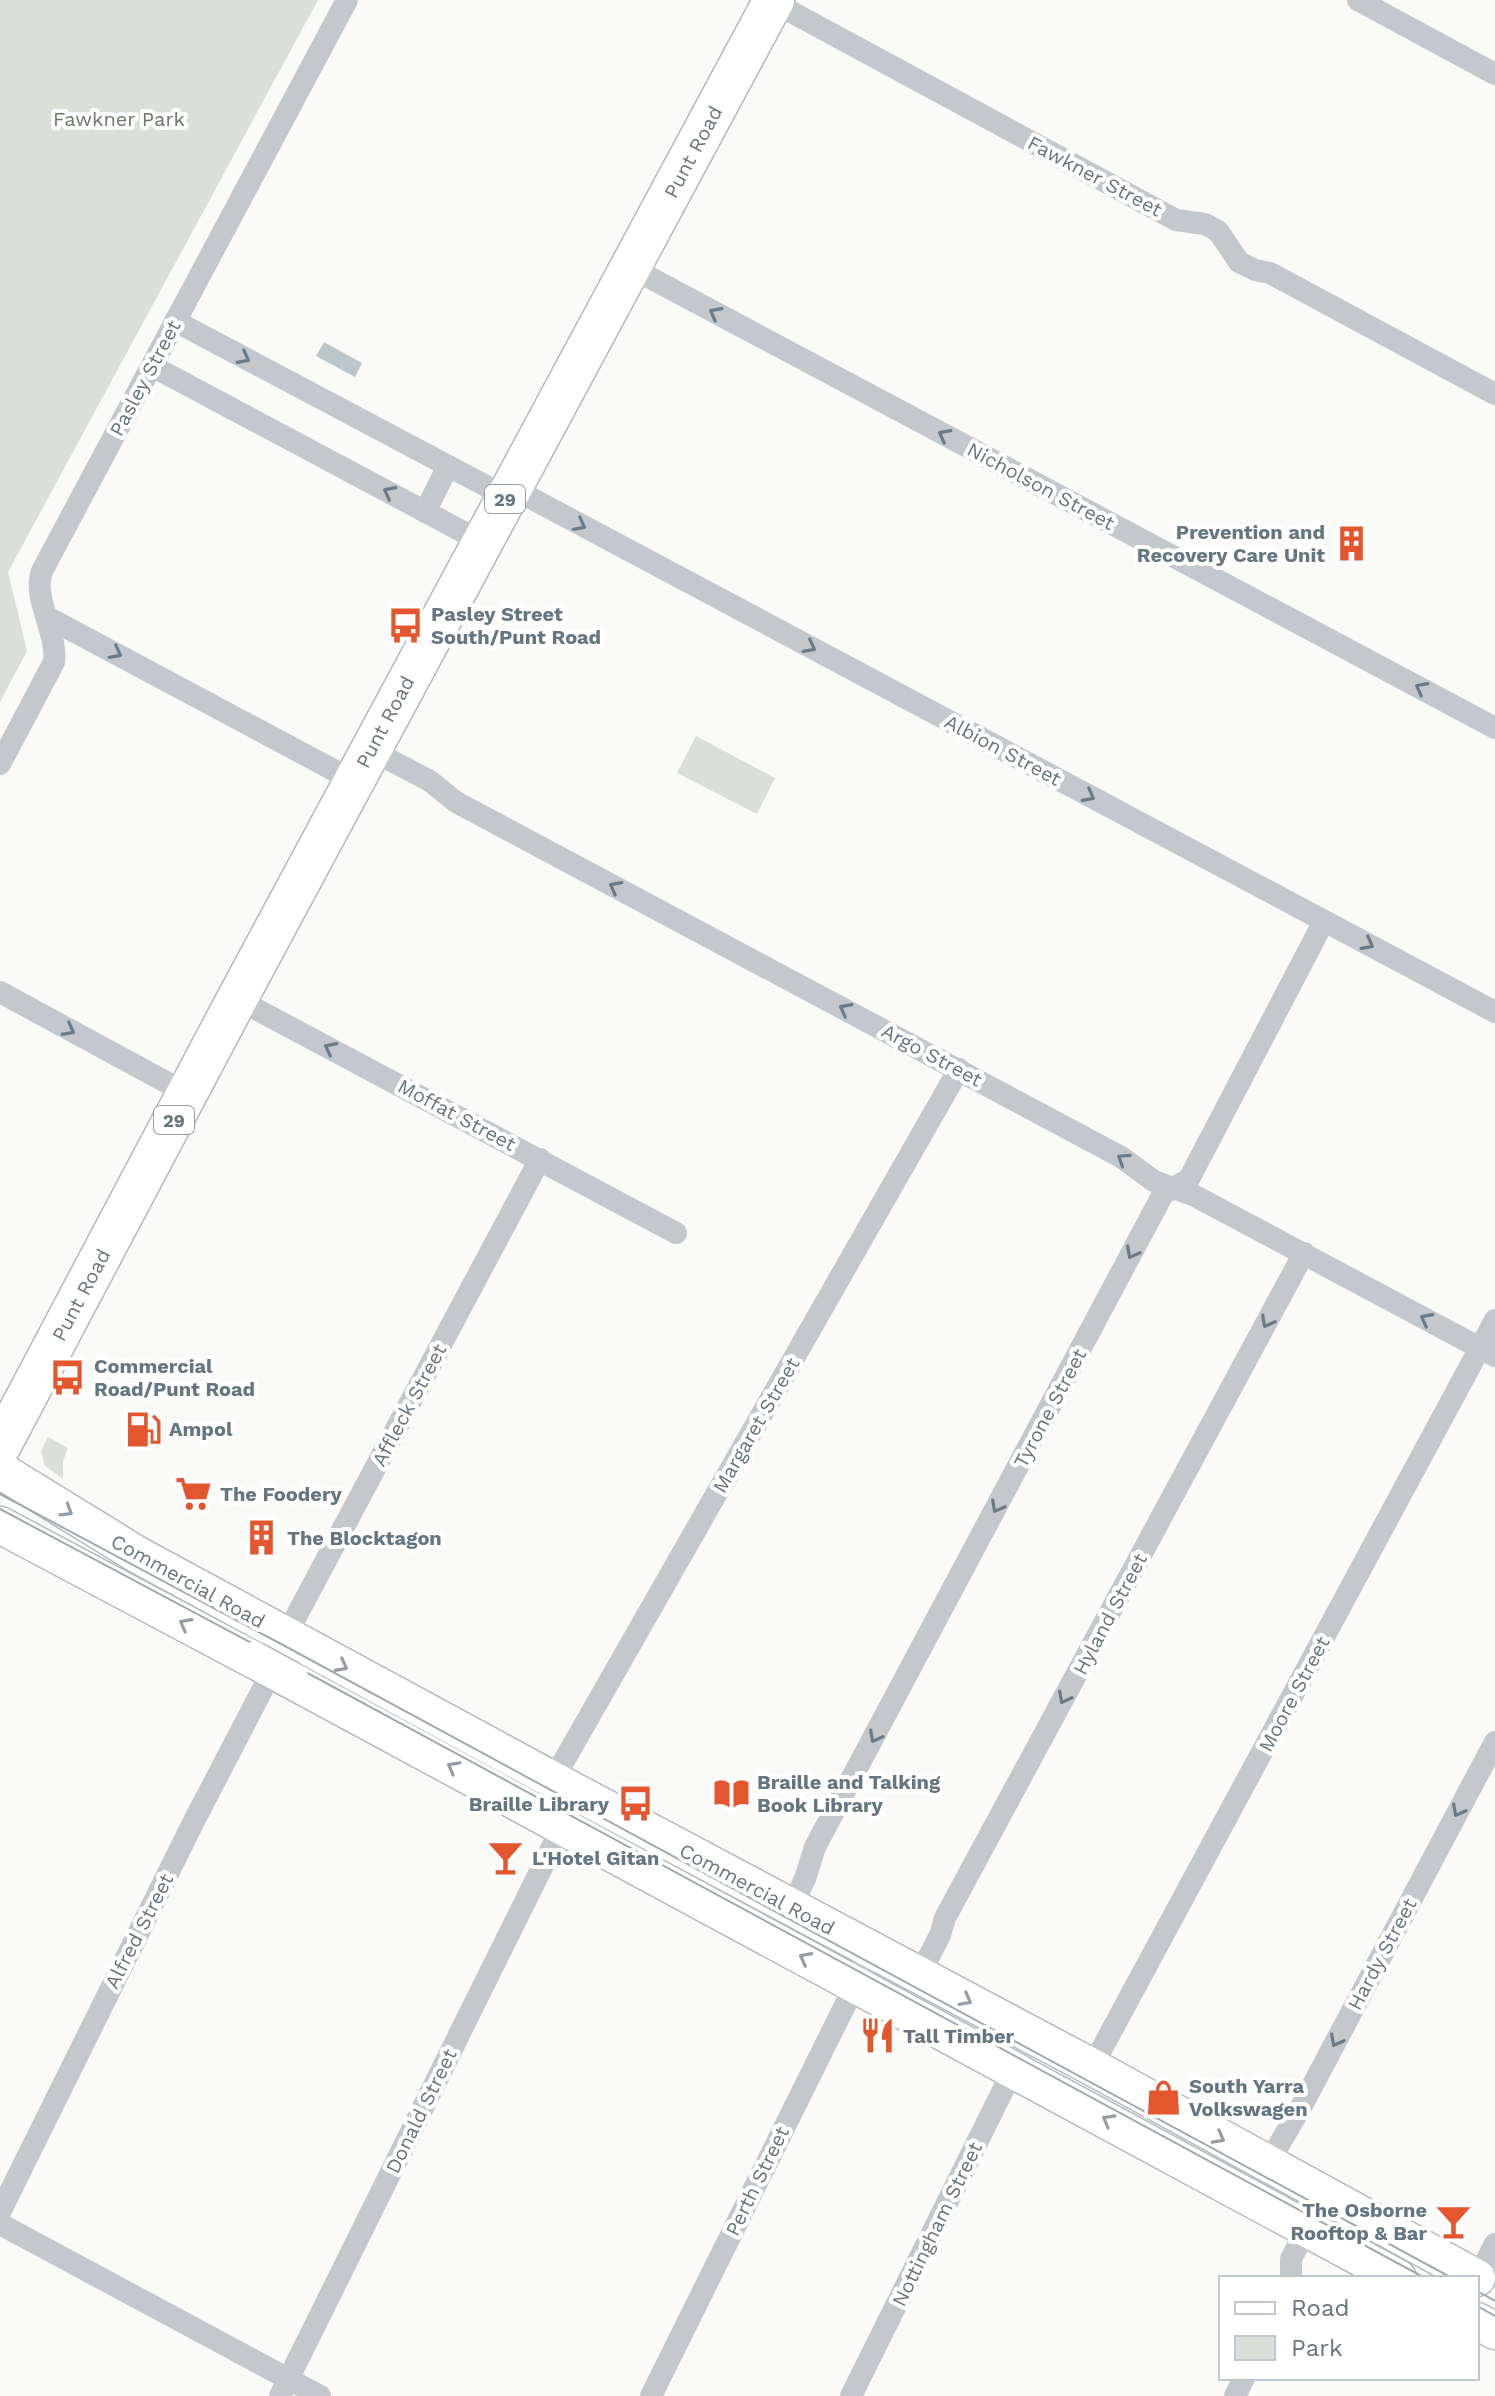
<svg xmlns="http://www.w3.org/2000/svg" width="1495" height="2396" font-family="'Work Sans',sans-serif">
<rect width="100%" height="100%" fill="#fafaf8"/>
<g fill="#dadfd7">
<path d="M0 0H318L8 572 27 651 0 702Z"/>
<path d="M696 736 775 778 757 814 677 773Z"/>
<path d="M48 1437 68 1448 63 1461V1479L45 1466 41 1451Z"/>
</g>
<path fill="#bbc7cb" d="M324 342 362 363 355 377 316 356Z"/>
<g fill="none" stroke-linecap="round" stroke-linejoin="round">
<defs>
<g id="primary">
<path d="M0 1470 138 1555 553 1780 1092 2067 1477 2278"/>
<path d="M0 1525 254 1660"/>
<path d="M291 1680 1398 2278"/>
<path d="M1477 2321 1495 2331"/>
</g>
<path id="highway" d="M0 1447 237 999 774 0"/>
</defs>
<use href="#primary" stroke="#b5babe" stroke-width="39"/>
<use href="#highway" stroke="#b4b9bd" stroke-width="43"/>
<g stroke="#c3c8cc" stroke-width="22">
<path d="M1358 0 1495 74"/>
<path d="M773 2 1176 220 1205 224 1218 231 1239 262 1255 270 1270 273 1495 394"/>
<path d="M630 267 1495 728"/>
<path d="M175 321 507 497"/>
<path d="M152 366 482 542"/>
<path d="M512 488 1495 1012"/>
<path d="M425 512 448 466"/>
<path d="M47 617 354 781"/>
<path d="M371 750 430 781 456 802 1121 1157 1154 1181 1195 1196 1495 1356"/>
<path d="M0 764 54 662C58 633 32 598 42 571L347 0"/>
<path d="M0 992 188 1094"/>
<path d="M237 999 676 1233"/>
<path d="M553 1780 959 1069"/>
<path d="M791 1908 805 1879 815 1847 1163 1194 1189 1179 1324 921"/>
<path d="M919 1976 940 1935 945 1918 980 1853 1304 1253"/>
<path d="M1092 2067 1495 1320"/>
<path d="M1267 2165 1300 2109 1495 1742"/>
<path d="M0 2212 194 1821 269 1677 291 1626 540 1159"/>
<path d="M0 2224 320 2396"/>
<path d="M1291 2278V2259L1307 2228"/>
<path d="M1477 2278 1495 2244"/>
<path d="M280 2396 562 1827"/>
<path d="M651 2396 864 1967"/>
<path d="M851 2396 1022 2052"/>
<path d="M1235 2396 1244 2378"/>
</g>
<use href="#primary" stroke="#fff" stroke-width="36"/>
<use href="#highway" stroke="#fff" stroke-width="40"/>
<g stroke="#a2aab0" stroke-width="2">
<path d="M0 1494 283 1645 1452 2278"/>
<path d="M0 1509 278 1657 1425 2278"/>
<path d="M1477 2291 1495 2301"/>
<path d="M1477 2306 1495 2316"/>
</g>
<defs>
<path id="primary-bridge" d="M254 1660 291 1680"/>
</defs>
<use href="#primary-bridge" stroke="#b5babe" stroke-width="39" stroke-linecap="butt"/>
<use href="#primary-bridge" stroke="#fff" stroke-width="36"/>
</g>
<defs><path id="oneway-chevron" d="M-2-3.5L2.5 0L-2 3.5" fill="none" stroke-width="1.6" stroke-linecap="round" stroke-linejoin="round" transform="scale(2)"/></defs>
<g stroke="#6a7a87">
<use href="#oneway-chevron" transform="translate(715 313) rotate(-152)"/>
<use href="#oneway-chevron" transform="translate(244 358) rotate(28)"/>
<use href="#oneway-chevron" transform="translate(944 435) rotate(-152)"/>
<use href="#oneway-chevron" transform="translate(389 492) rotate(-152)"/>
<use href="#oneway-chevron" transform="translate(580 525) rotate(28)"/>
<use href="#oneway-chevron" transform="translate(810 647) rotate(28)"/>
<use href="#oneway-chevron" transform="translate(116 653) rotate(28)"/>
<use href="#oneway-chevron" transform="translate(1421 688) rotate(-152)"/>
<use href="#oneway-chevron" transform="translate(1089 796) rotate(28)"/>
<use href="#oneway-chevron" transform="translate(615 887) rotate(-152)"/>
<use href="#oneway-chevron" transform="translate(1368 944) rotate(28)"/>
<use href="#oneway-chevron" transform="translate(845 1009) rotate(-152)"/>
<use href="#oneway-chevron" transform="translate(69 1030) rotate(28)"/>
<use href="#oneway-chevron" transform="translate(330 1048) rotate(-153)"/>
<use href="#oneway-chevron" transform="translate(1123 1159) rotate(-147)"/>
<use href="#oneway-chevron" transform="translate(1132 1253) rotate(118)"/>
<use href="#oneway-chevron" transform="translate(1426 1319) rotate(-152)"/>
<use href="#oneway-chevron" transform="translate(1267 1322) rotate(118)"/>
<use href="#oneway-chevron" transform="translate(997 1507) rotate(118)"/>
<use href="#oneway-chevron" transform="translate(1064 1698) rotate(118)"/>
<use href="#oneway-chevron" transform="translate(875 1737) rotate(118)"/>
<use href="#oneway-chevron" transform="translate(1458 1811) rotate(118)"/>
<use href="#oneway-chevron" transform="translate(1336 2041) rotate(118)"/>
</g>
<g stroke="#939fa8">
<use href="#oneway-chevron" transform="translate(67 1511) rotate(32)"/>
<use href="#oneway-chevron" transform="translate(185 1624) rotate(-152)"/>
<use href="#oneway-chevron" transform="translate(342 1666) rotate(28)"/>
<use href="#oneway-chevron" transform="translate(453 1767) rotate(-151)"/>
<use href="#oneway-chevron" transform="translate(805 1958) rotate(-152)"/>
<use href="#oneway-chevron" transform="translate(966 2000) rotate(28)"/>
<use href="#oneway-chevron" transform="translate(1108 2120) rotate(-151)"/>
<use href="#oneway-chevron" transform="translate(1219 2138) rotate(29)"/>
</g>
<defs>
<symbol id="building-bare" viewBox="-9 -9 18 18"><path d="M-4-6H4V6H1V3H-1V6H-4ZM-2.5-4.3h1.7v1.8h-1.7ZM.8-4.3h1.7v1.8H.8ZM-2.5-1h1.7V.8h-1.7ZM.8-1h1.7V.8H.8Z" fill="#e4572e" stroke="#fff" stroke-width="2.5" paint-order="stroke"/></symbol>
<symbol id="bus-bare" viewBox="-9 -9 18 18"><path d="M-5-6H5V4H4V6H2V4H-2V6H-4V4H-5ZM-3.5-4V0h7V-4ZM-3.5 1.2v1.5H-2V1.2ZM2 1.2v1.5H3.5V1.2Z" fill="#e4572e" stroke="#fff" stroke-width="2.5" paint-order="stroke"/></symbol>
<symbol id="fuel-bare" viewBox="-9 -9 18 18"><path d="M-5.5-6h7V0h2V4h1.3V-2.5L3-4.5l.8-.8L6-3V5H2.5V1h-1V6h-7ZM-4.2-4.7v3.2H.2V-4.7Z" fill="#e4572e" stroke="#fff" stroke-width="2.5" paint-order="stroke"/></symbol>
<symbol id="supermarket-bare" viewBox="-9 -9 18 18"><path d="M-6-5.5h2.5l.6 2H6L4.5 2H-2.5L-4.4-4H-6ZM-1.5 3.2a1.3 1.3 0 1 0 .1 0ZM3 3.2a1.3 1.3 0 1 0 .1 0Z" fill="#e4572e" stroke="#fff" stroke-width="2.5" paint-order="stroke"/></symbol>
<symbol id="library-bare" viewBox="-9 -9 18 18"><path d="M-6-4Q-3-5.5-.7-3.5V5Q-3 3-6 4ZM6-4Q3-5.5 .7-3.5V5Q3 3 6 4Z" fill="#e4572e" stroke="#fff" stroke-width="2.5" paint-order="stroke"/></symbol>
<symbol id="bar-bare" viewBox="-9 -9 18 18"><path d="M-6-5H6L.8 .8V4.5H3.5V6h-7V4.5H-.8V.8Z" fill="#e4572e" stroke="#fff" stroke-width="2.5" paint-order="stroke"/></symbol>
<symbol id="restaurant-bare" viewBox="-9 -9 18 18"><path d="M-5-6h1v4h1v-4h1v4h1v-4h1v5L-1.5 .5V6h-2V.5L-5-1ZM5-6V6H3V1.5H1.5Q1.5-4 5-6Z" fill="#e4572e" stroke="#fff" stroke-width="2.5" paint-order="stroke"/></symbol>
<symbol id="shop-bare" viewBox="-9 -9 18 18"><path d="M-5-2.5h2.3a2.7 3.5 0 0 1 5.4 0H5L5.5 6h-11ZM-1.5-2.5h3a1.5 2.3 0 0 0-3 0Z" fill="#e4572e" stroke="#fff" stroke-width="2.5" paint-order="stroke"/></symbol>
</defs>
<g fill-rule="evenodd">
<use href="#building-bare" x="1326" y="518" width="51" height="51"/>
<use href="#bus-bare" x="380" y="600" width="51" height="51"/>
<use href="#bus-bare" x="42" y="1352" width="51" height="51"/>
<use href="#fuel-bare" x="118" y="1404" width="51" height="51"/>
<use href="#supermarket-bare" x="168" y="1468" width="51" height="51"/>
<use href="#building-bare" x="236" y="1512" width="51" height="51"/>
<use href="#library-bare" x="706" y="1768" width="51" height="51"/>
<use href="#bus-bare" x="610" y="1778" width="51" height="51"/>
<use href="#bar-bare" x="480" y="1832" width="51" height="51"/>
<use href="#restaurant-bare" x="852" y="2010" width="51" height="51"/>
<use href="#shop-bare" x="1138" y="2072" width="51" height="51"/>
<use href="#bar-bare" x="1428" y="2196" width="51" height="51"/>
</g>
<g text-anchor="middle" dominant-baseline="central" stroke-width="8" stroke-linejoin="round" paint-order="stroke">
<g fill="#fff" stroke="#939fa8" stroke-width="2">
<rect x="485" y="485" width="40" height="28" rx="6"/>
<rect x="154" y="1106" width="40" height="28" rx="6"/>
</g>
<g font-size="18" font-weight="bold" fill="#657683">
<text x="505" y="499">29</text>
<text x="174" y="1120">29</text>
</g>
<g font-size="20" fill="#687a64" stroke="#fff">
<text x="119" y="119">Fawkner Park</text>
</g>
<g font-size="20" fill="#657683" stroke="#fff">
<text transform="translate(693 152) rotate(-62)">Punt Road</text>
<text transform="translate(1095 176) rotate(28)">Fawkner Street</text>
<text transform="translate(145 378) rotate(-62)">Pasley Street</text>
<text transform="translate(1041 486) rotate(28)">Nicholson Street</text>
<text transform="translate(385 722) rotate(-62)">Punt Road</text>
<text transform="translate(1003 750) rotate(28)">Albion Street</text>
<text transform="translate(932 1055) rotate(28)">Argo Street</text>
<text transform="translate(457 1115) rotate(28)">Moffat Street</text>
<text transform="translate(81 1295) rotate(-62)">Punt Road</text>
<text transform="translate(409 1405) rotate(-62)">Affleck Street</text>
<text transform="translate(1050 1408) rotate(-62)">Tyrone Street</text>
<text transform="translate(756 1425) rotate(-60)">Margaret Street</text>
<text transform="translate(188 1581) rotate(29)">Commercial Road</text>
<text transform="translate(1110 1614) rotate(-62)">Hyland Street</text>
<text transform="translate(1294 1694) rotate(-62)">Moore Street</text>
<text transform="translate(757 1889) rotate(28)">Commercial Road</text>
<text transform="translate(139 1931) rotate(-63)">Alfred Street</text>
<text transform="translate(1382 1954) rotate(-62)">Hardy Street</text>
<text transform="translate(421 2111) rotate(-64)">Donald Street</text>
<text transform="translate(757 2181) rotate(-64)">Perth Street</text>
<text transform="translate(937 2224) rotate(-64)">Nottingham Street</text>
</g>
<g font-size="20" font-weight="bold" fill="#657683" stroke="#fff" text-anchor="start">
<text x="1325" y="532" text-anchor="end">Prevention and<tspan x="1325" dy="23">Recovery Care Unit</tspan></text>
<text x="431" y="614">Pasley Street<tspan x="431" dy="23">South/Punt Road</tspan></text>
<text x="94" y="1366">Commercial<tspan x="94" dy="23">Road/Punt Road</tspan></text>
<text x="169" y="1429">Ampol</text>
<text x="220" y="1494">The Foodery</text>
<text x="287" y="1538">The Blocktagon</text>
<text x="757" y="1782">Braille and Talking<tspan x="757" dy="23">Book Library</tspan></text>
<text x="609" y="1804" text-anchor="end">Braille Library</text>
<text x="532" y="1858">L'Hotel Gitan</text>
<text x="903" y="2036">Tall Timber</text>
<text x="1189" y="2086">South Yarra<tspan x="1189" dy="23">Volkswagen</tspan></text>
<text x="1427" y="2210" text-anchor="end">The Osborne<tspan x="1427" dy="23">Rooftop &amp; Bar</tspan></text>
</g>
</g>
<rect x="1219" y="2276" width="260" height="104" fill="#ffffff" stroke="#c1c8cd" stroke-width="2"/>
<rect x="1235" y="2302" width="40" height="12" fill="#ffffff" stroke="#c1c8cd" stroke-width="2"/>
<text x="1291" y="2316" font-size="24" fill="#657683">Road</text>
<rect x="1235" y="2336" width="40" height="24" fill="#dadfd7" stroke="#c1c8cd" stroke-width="2"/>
<text x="1291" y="2356" font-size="24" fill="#657683">Park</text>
</svg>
